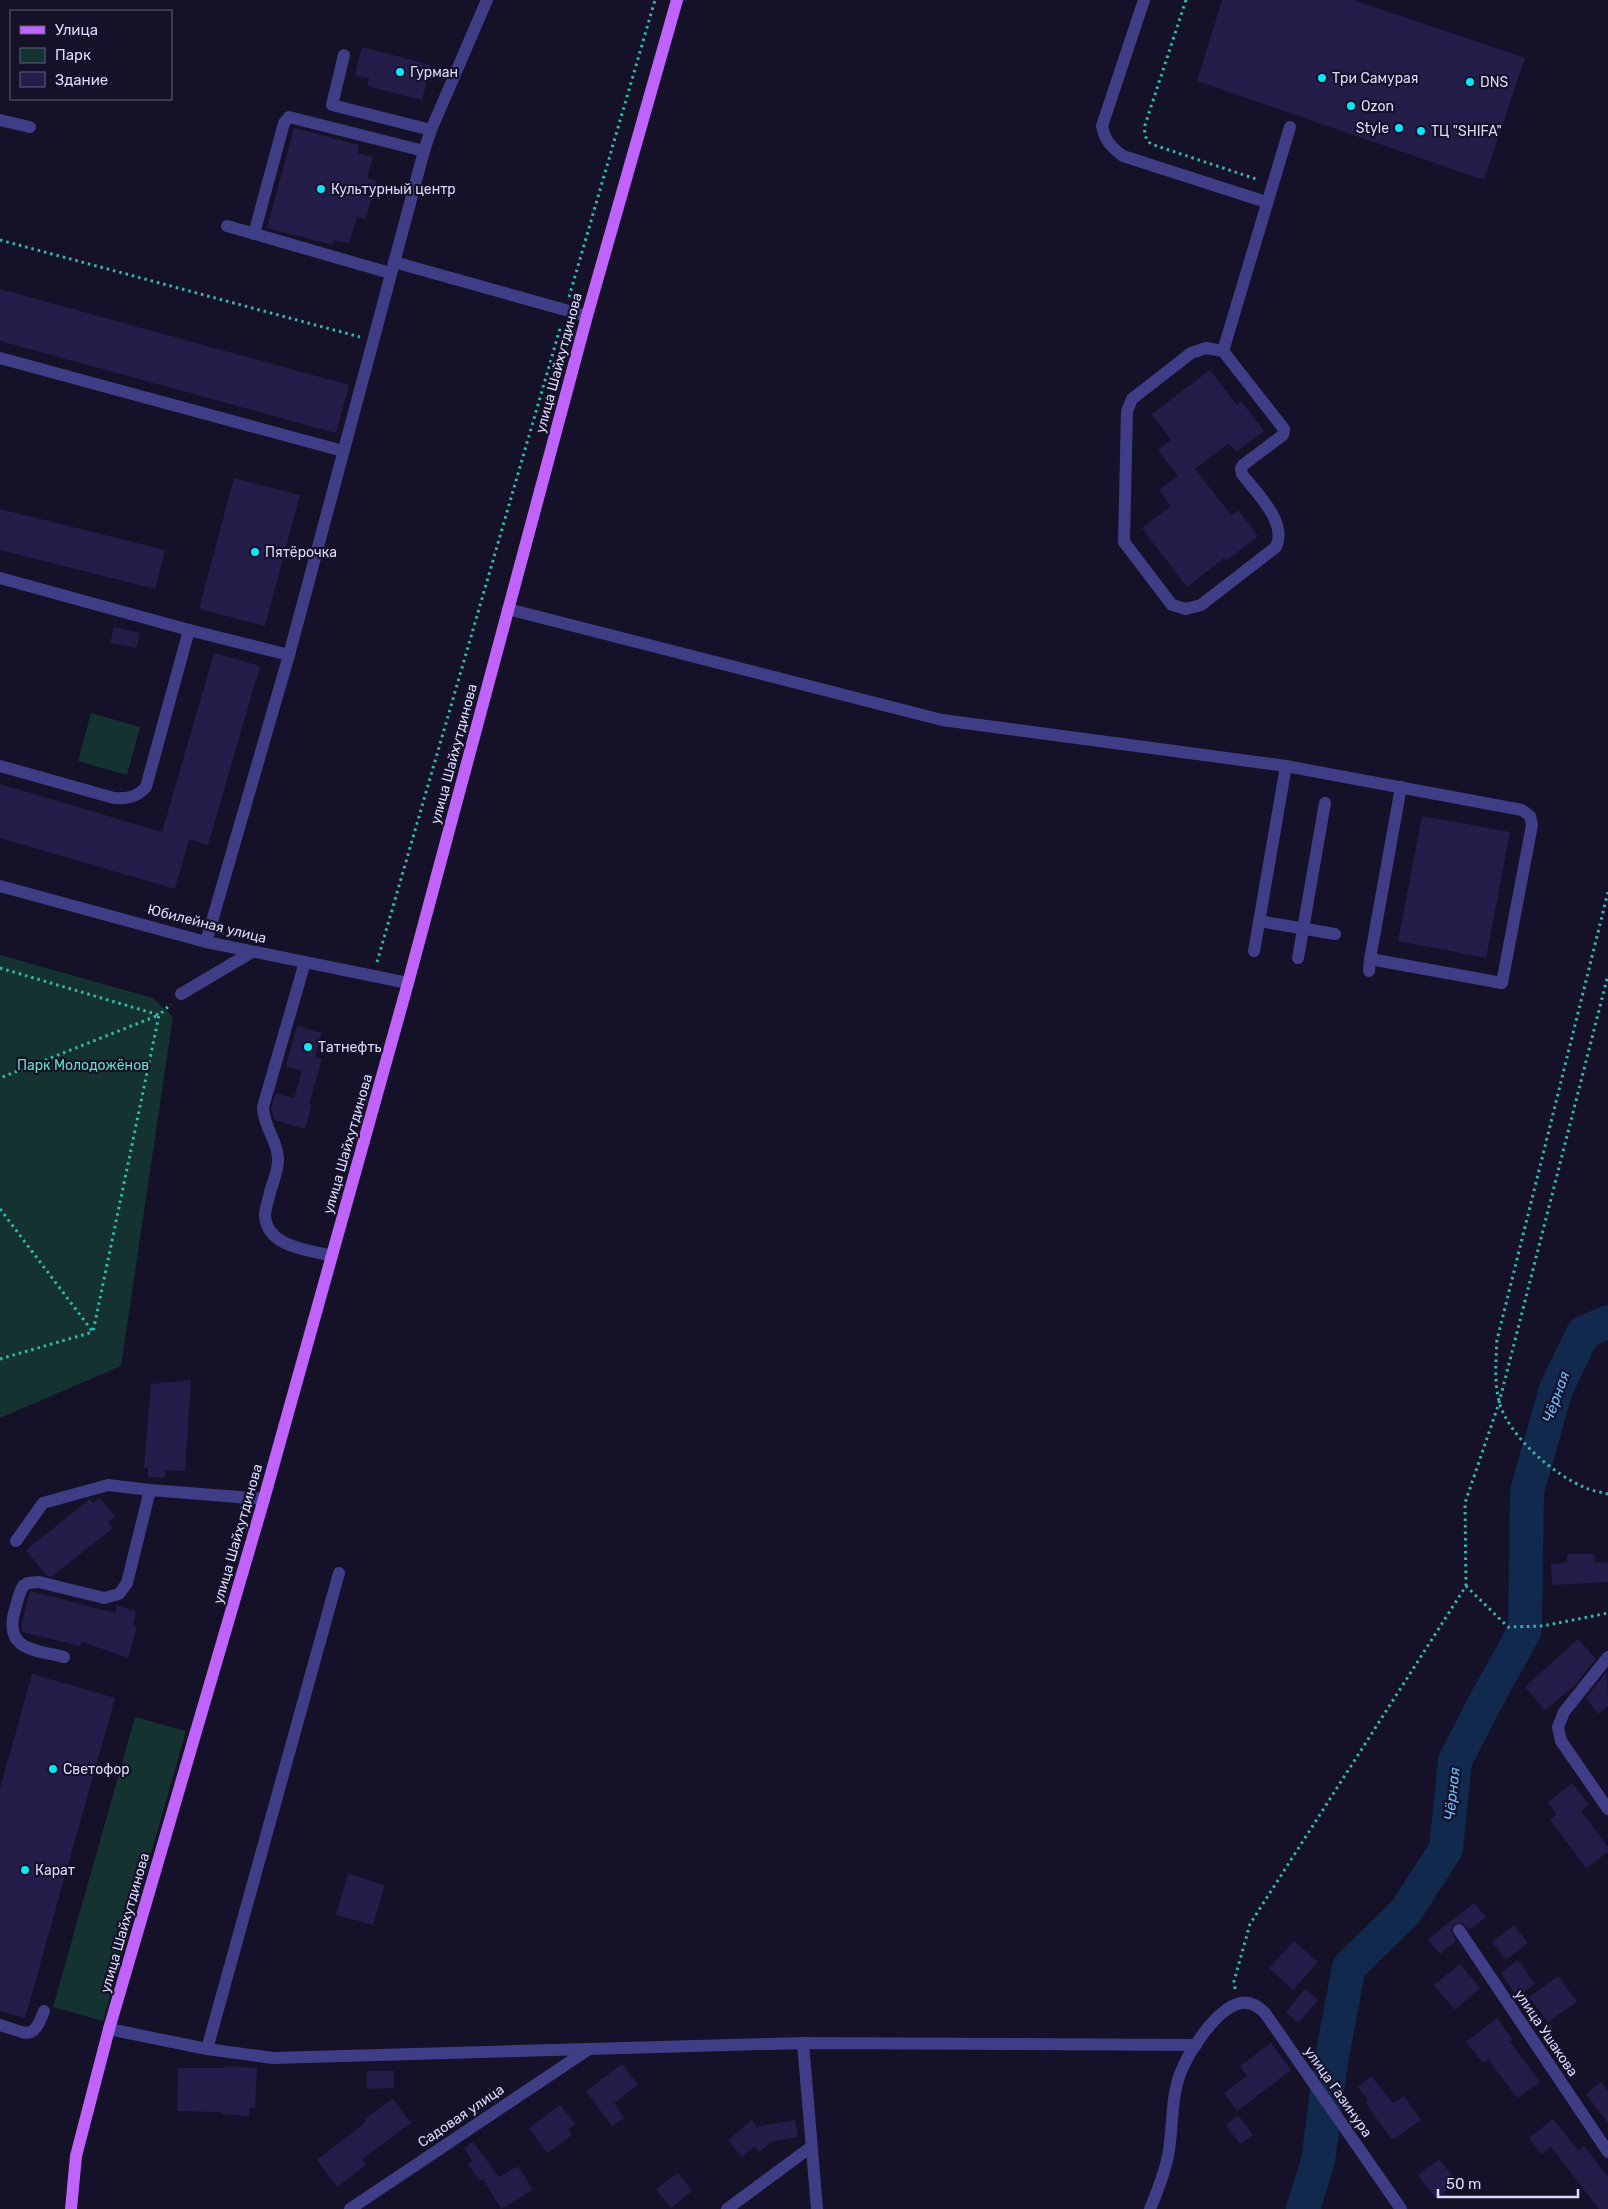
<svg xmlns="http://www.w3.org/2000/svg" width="1608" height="2209" font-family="Rubik,sans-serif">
<rect width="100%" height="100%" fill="#141128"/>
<g fill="#143230">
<path d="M91 713 140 727 127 775 78 761Z"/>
<path d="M0 955 153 998 173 1017 121 1366 0 1418Z"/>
<path d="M135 1717 186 1731 103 2021 53 2007Z"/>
</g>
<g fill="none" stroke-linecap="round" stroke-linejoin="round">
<path stroke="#10294d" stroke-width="34" d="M1303 2209 1318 2161 1331 2062 1349 1967 1406 1911 1446 1849 1455 1761 1482 1708 1525 1630 1527 1491 1556 1389 1583 1333 1608 1322"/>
</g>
<g fill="#251d49">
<path d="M1222 0H1354L1525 58 1484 180 1197 81Z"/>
<path d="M362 47 431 65 422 100 367 86 369 78 355 75Z"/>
<path d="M294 128 359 145 357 153 373 157 367 178 376 180 366 219 357 217 349 243 334 240 333 245 267 228Z"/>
<path d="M0 289 349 385 336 433 0 341Z"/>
<path d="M1210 370 1237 405 1241 401 1264 431 1236 452 1229 443 1195 469 1231 515 1238 510 1258 536 1226 561 1224 558 1187 587 1142 528 1171 506 1159 490 1178 476 1158 450 1171 440 1152 414Z"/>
<path d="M234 478 300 495 265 626 199 609Z"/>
<path d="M0 509 165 550 155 589 0 550Z"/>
<path d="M114 627 140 633 136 648 110 643Z"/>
<path d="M214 653 260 666 208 845 189 839 175 889 0 838V784L162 832Z"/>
<path d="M1422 816 1510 832 1486 958 1398 941Z"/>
<path d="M297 1026 322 1033 315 1057 322 1059 309 1104 312 1105 305 1129 274 1120 271 1108 276 1093 294 1098 302 1071 286 1066Z"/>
<path d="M191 1380 185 1471 165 1470V1478L148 1477V1468H144L151 1384Z"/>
<path d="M100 1498 115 1516 108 1522 113 1528 51 1577 47 1576 26 1550 90 1499 93 1503Z"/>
<path d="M1567 1554H1594L1595 1563 1608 1562V1582L1552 1585 1551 1564 1567 1563Z"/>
<path d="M30 1591 115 1613 117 1605 136 1611 133 1625 137 1627 128 1658 82 1642 80 1646 22 1632 21 1626Z"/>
<path d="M1578 1639 1596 1659 1575 1685 1545 1710 1525 1687Z"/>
<path d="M1607 1671 1608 1706 1598 1714 1586 1698Z"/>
<path d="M32 1674 115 1698 25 2018 0 2011V1789Z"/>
<path d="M1572 1783 1589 1804 1581 1811 1608 1847V1852L1586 1868 1550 1820 1557 1814 1548 1803Z"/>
<path d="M348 1874 385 1885 373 1925 336 1915Z"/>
<path d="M1474 1903 1486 1917 1469 1930 1462 1923 1454 1924 1451 1931 1456 1941 1440 1954 1428 1939Z"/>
<path d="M1514 1925 1528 1943 1506 1960 1492 1942Z"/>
<path d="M1294 1941 1318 1962 1293 1990 1269 1968Z"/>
<path d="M1518 1960 1535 1984 1517 1997 1501 1973Z"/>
<path d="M1460 1964 1480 1988 1455 2010 1434 1985Z"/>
<path d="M1558 1976 1577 2002 1548 2022 1529 1997Z"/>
<path d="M1305 1989 1318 2000 1298 2023 1286 2012Z"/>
<path d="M1497 2018 1513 2040 1510 2042 1540 2082 1517 2098 1488 2059 1483 2063 1466 2042Z"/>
<path d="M1271 2043 1291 2070 1237 2111 1224 2093 1247 2076 1240 2066Z"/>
<path d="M622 2064 638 2085 614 2103 624 2118 612 2126 586 2091Z"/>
<path d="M224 2066 257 2068 255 2108 250 2107 249 2116 221 2114V2112L177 2111 178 2068H224Z"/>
<path d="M367 2071H394V2088L367 2089Z"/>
<path d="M1371 2076 1393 2103 1404 2096 1421 2120 1392 2140 1365 2102 1368 2100 1358 2087Z"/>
<path d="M1601 2082 1608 2091V2123L1586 2094Z"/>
<path d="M393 2099 411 2123 362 2159 366 2165 337 2187 317 2160 366 2122 364 2119Z"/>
<path d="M560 2105 575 2124 568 2130 572 2135 547 2153 529 2128Z"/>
<path d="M1238 2115 1253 2135 1240 2144 1226 2125Z"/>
<path d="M1553 2119 1579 2151 1584 2146 1608 2177V2209H1599L1551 2147 1541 2154 1529 2138Z"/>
<path d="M752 2120 757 2127 795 2120 798 2137 771 2142 759 2152 754 2147 742 2157 728 2140Z"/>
<path d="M473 2142 499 2177 518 2166 533 2190 501 2209 483 2179 480 2181 468 2164 472 2161 464 2148Z"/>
<path d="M1439 2159 1457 2182 1436 2199 1418 2175Z"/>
<path d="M678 2173 692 2191 671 2208 656 2189Z"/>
</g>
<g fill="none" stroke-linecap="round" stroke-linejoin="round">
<g stroke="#33b8ad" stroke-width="3" stroke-dasharray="2.5 4" stroke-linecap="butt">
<path d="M1186 0 1145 125C1144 133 1145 139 1151 144L1259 180"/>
<path d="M0 240 360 337"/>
<path d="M569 297 655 0"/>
<path d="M1608 892 1497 1340C1496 1361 1494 1381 1499 1401 1507 1435 1555 1476 1586 1488 1593 1491 1601 1492 1608 1494"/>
<path d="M377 962 561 325"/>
<path d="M0 968 159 1015 0 1078"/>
<path d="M0 1209 93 1332 159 1015 171 1004"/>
<path d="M0 1359 93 1332"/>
<path d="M1466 1586 1465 1503 1499 1403 1608 975"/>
<path d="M1235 1989 1234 1981 1250 1924 1466 1586 1508 1627 1543 1626 1608 1613"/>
</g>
<g stroke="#3e3d86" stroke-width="12">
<path d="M1144 0 1102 126C1105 141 1111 147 1123 156L1266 202"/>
<path d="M344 55 332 105 431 130"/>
<path d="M0 120 30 127"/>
<path d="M227 226 390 273"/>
<path d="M254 234 284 123 289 117 424 151"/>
<path d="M394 262 587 316"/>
<path d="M1223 351 1206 348 1191 353 1132 399 1127 411 1124 542 1172 605 1186 609 1201 605 1276 547C1288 522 1256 493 1242 474L1241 469 1243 465 1283 435 1284 429 1223 351 1290 127"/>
<path d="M0 358 343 451"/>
<path d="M0 578 189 630"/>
<path d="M508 609 942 720 1286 766 1522 810 1530 816 1532 825 1502 983 1370 959 1401 787"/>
<path d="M0 766 114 798C127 799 137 797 146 787L189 630 289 655"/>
<path d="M0 886 206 942 408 983"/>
<path d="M1259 921 1335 934"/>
<path d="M206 942 289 655 424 151 431 130 487 0"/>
<path d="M1254 951 1286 766"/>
<path d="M1298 958 1325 803"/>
<path d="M305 962 263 1107C264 1129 277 1139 278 1158 279 1169 273 1182 270 1192 269 1199 265 1208 265 1215 266 1247 309 1250 332 1256"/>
<path d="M1369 971 1370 959"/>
<path d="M181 994 252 952"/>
<path d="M16 1541 43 1503 108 1485 150 1490"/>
<path d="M64 1657C36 1650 5 1651 14 1613 17 1604 18 1595 23 1586L28 1583 39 1582 104 1598 119 1594 127 1583 150 1490 264 1499"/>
<path d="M1608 1657 1564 1712 1558 1727 1561 1741 1608 1809"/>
<path d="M1459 1930 1608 2152"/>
<path d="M0 2025C27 2033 33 2042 44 2011"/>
<path d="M109 2029 207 2049 273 2058 803 2043 1196 2045"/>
<path d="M803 2043 817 2209"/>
<path d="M207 2049 339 1573"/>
<path d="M350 2209 589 2049"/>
<path d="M727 2209 811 2147"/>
<path d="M1150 2209C1158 2190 1166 2170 1169 2150 1173 2125 1171 2099 1180 2074 1188 2053 1217 2007 1241 2003 1251 2001 1259 2007 1265 2013L1401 2209"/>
</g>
<path stroke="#bf63fb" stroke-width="12" d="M71 2209 76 2156 109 2029 264 1499 408 983 587 316 677 0"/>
</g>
<g fill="#0be6f9" stroke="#141128" stroke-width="2">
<circle cx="400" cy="72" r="5"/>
<circle cx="1322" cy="78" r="5"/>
<circle cx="1470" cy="82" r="5"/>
<circle cx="1351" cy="106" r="5"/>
<circle cx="1399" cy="128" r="5"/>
<circle cx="1421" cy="131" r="5"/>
<circle cx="321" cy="189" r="5"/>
<circle cx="255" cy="552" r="5"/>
<circle cx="308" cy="1047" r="5"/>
<circle cx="53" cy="1769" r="5"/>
<circle cx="25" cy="1870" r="5"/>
</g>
<g text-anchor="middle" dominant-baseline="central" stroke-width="4.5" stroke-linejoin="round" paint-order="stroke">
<g font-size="14" fill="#ddd9fe" stroke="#141128" text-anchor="start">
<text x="410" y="72">Гурман</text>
<text x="1332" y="78">Три Самурая</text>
<text x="1480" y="82">DNS</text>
<text x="1361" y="106">Ozon</text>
<text x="1389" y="128" text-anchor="end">Style</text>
<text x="1431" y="131">ТЦ "SHIFA"</text>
<text x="331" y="189">Культурный центр</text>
<text x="265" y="552">Пятёрочка</text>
<text x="318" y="1047">Татнефть</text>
<text x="63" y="1769">Светофор</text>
<text x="35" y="1870">Карат</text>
</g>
<g font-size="14" fill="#ddd9fe" stroke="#141128">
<text transform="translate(559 363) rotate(-75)">улица Шайхутдинова</text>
<text transform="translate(454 754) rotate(-75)">улица Шайхутдинова</text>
<text transform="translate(207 924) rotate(14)">Юбилейная улица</text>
<text transform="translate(348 1144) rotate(-74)">улица Шайхутдинова</text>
<text transform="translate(238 1534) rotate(-74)">улица Шайхутдинова</text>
<text transform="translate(125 1923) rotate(-74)">улица Шайхутдинова</text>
<text transform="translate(1546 2033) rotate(56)">улица Ушакова</text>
<text transform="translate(1338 2092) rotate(55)">улица Газинура</text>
<text transform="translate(461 2116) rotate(-34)">Садовая улица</text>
</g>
<g font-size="14" fill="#66ddbd" stroke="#141128">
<text x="83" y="1065">Парк Молодожёнов</text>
</g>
<g font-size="15" font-style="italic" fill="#6abbfb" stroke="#141128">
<text transform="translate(1556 1397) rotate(-70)">Чёрная</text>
<text transform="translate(1452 1794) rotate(-84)">Чёрная</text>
</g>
</g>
<rect x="10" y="10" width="162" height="90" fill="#141128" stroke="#64617e"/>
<rect x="20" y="26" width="25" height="8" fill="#bf63fb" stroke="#64617e"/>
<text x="55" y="35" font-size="15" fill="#ddd9fe">Улица</text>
<rect x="20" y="48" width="25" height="15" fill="#143230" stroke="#64617e"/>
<text x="55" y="60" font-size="15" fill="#ddd9fe">Парк</text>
<rect x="20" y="72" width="25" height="15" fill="#251d49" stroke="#64617e"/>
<text x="55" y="85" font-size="15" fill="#ddd9fe">Здание</text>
<path d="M1438 2189v8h140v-8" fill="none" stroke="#ddd9fe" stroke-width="2.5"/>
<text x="1446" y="2189" font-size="15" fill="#ddd9fe" stroke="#141128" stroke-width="4" paint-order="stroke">50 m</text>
</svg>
